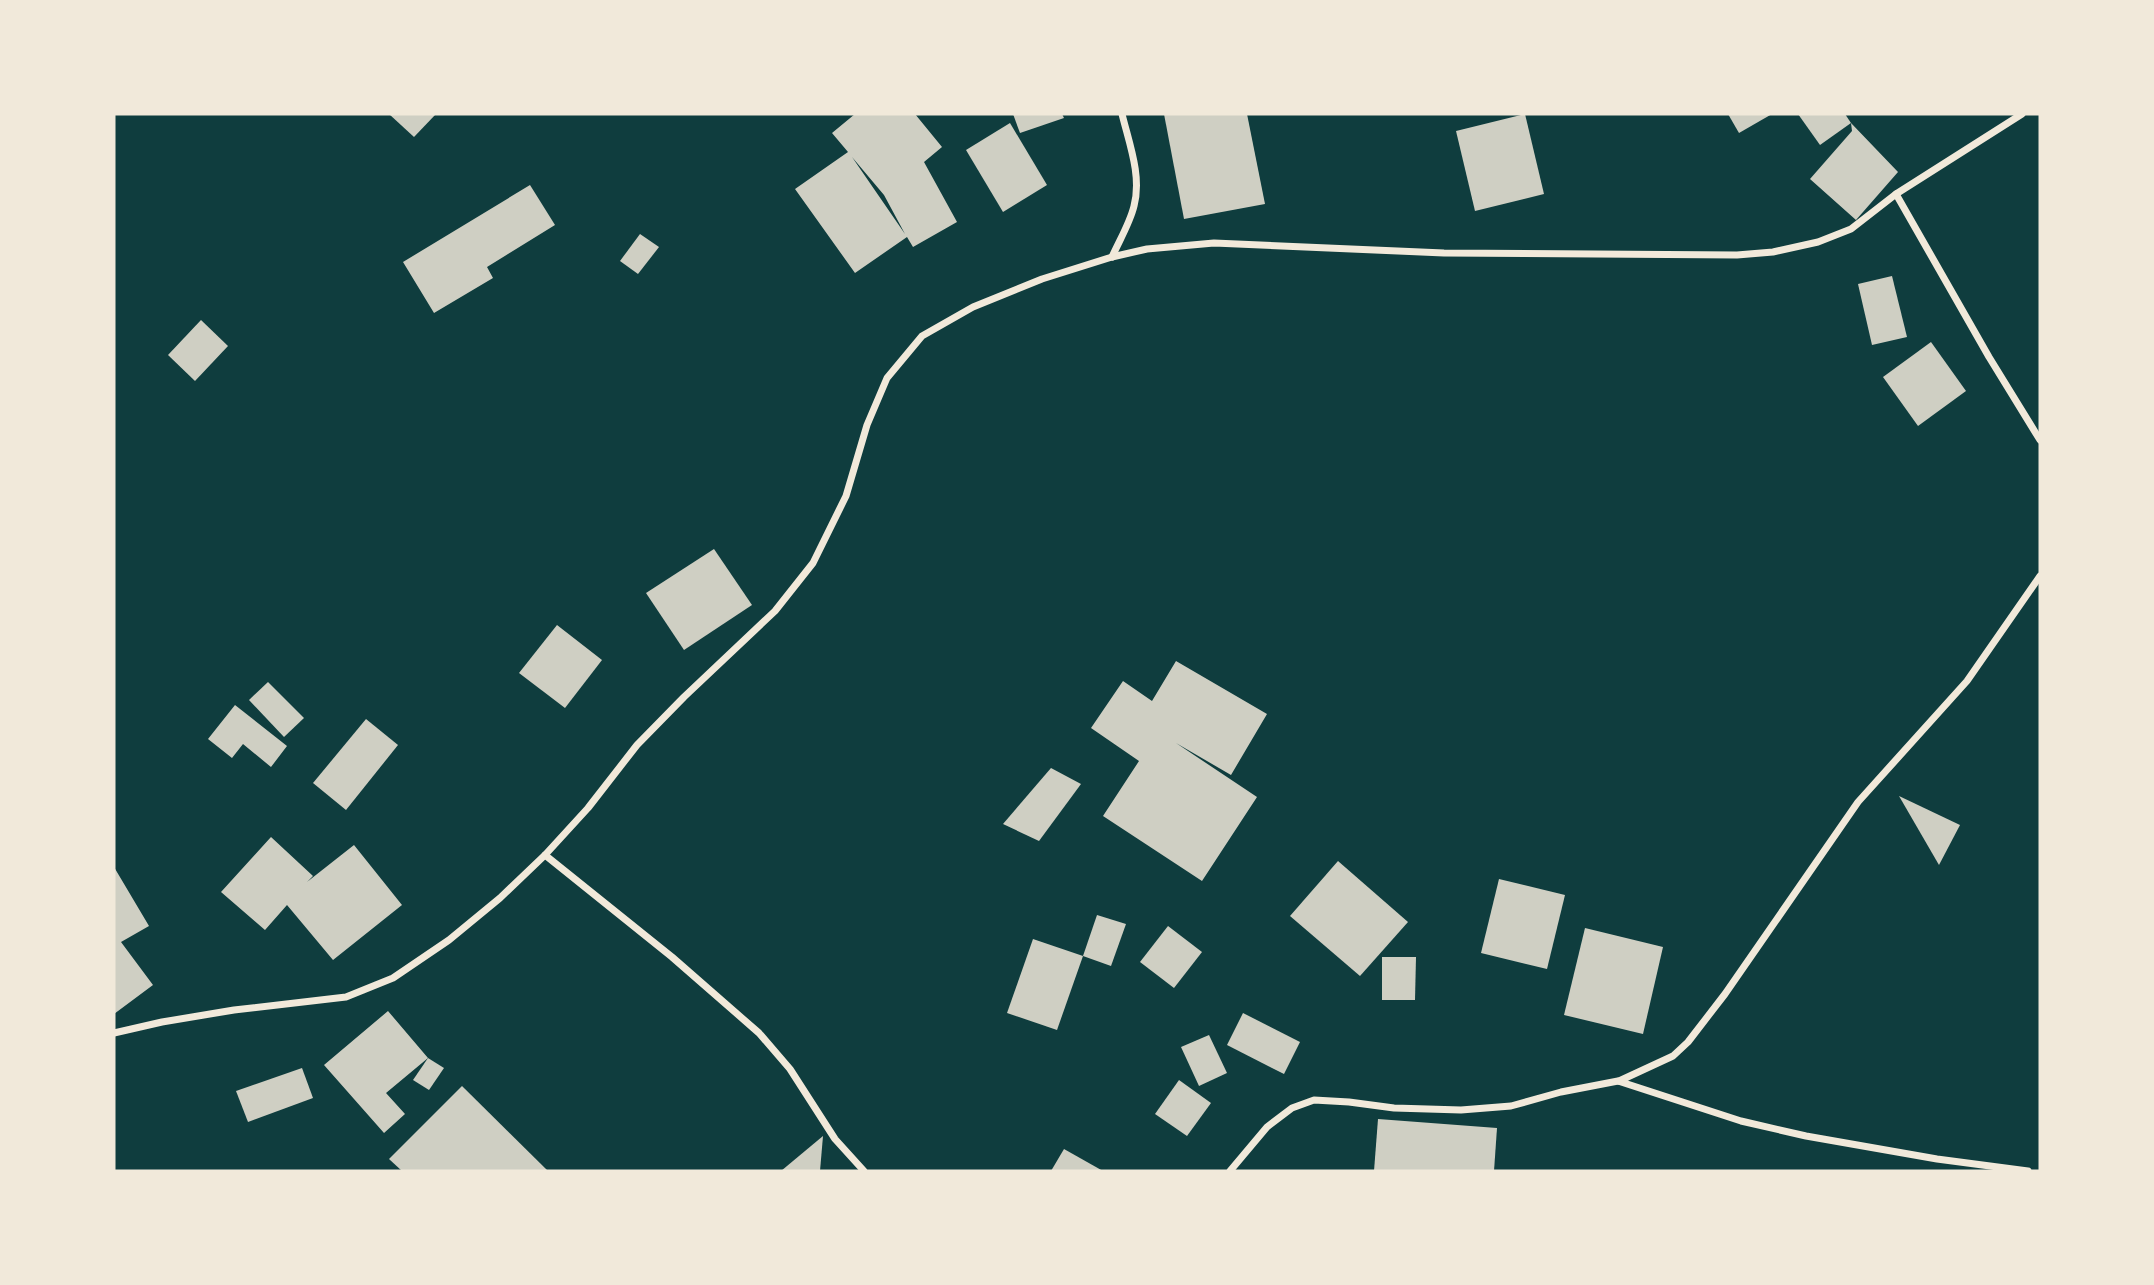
<svg xmlns="http://www.w3.org/2000/svg" width="2154" height="1285" font-family="Ubuntu,sans-serif">
<rect width="100%" height="100%" fill="#0f3d3e"/>
<g fill="#cfcfc3" fill-rule="evenodd">
<path d="M389 114H436L414 137Z"/>
<path d="M855 114H915L942 147 924 162 957 222 913 247 907 237 855 273 795 189 848 152 832 133ZM852 157 884 195 905 234Z"/>
<path d="M1013 114H1062L1064 118 1020 133Z"/>
<path d="M1164 114H1247L1265 204 1184 219Z"/>
<path d="M1525 114 1544 194 1475 211 1456 131Z"/>
<path d="M1728 114H1772L1739 133Z"/>
<path d="M1798 114H1845L1851 123 1820 145Z"/>
<path d="M1010 123 1047 185 1003 212 966 150Z"/>
<path d="M1851 123 1898 172 1856 220 1810 179 1852 131Z"/>
<path d="M530 185 555 225 487 267 493 278 434 313 403 262Z"/>
<path d="M640 234 659 247 638 274 620 261Z"/>
<path d="M1892 276 1907 337 1872 345 1858 284Z"/>
<path d="M201 320 228 346 195 381 168 355Z"/>
<path d="M1931 342 1966 391 1918 426 1883 377Z"/>
<path d="M714 549 752 605 684 650 646 593Z"/>
<path d="M557 625 602 660 565 708 519 673Z"/>
<path d="M1176 661 1267 714 1231 775 1176 743 1257 797 1202 881 1103 816 1139 761 1091 728 1123 681 1152 701Z"/>
<path d="M268 682 304 718 284 737 249 700Z"/>
<path d="M235 705 287 746 271 767 243 744 232 758 208 739Z"/>
<path d="M366 719 398 745 346 810 313 783Z"/>
<path d="M1051 768 1081 784 1039 841 1003 824Z"/>
<path d="M1899 796 1960 825 1939 865Z"/>
<path d="M271 837 313 876 307 882 354 845 402 905 333 960 287 905 265 930 221 892Z"/>
<path d="M1338 861 1408 922 1360 976 1290 916Z"/>
<path d="M114 867 149 926 121 942 153 985 114 1014Z"/>
<path d="M1499 879 1565 895 1547 969 1481 953Z"/>
<path d="M1097 915 1126 924 1111 966 1083 956Z"/>
<path d="M1168 926 1202 952 1174 988 1140 962Z"/>
<path d="M1585 928 1663 947 1643 1034 1564 1015Z"/>
<path d="M1033 939 1083 956 1057 1030 1007 1013Z"/>
<path d="M1382 957H1416L1415 1000H1382Z"/>
<path d="M388 1011 428 1058 386 1093 405 1114 384 1133 324 1065Z"/>
<path d="M1243 1013 1300 1042 1284 1074 1227 1045Z"/>
<path d="M1209 1035 1227 1073 1199 1086 1181 1047Z"/>
<path d="M428 1058 444 1068 429 1090 413 1080Z"/>
<path d="M302 1068 313 1098 248 1122 236 1091Z"/>
<path d="M1179 1080 1211 1103 1187 1136 1155 1114Z"/>
<path d="M462 1086 548 1171H402L389 1159Z"/>
<path d="M1378 1119 1497 1128 1494 1171H1374Z"/>
<path d="M823 1136 820 1171H781Z"/>
<path d="M1064 1149 1103 1171H1051Z"/>
</g>
<g fill="none" stroke-linecap="round" stroke-linejoin="round">
<g stroke="#f1e9da" stroke-width="7">
<path d="M1896 194 1989 357 2040 440"/>
<path d="M1112 257C1119 241 1130 223 1134 206 1142 176 1129 143 1122 114"/>
<path d="M545 855 672 957 759 1033 790 1069 835 1139 864 1171"/>
<path d="M114 1033 162 1022 234 1010 346 997 393 978 449 940 500 898 545 855 588 808 637 745 684 697 775 611 813 563 846 496 867 425 887 378 922 336 973 307 1042 279 1112 257 1147 249 1214 243 1444 253 1737 255 1773 252 1818 242 1851 229 1896 194 2022 114"/>
<path d="M1619 1081 1673 1056 1688 1042 1725 994 1858 802 1967 681 2040 576"/>
<path d="M1230 1171 1267 1127 1292 1108 1314 1100 1349 1102 1394 1108 1461 1110 1511 1106 1561 1092 1618 1081 1741 1121 1806 1136 1937 1159 2028 1171"/>
</g>
</g>
<rect width="2154" height="1285" fill="none" stroke="#f1e9da" stroke-width="231"/>
</svg>
